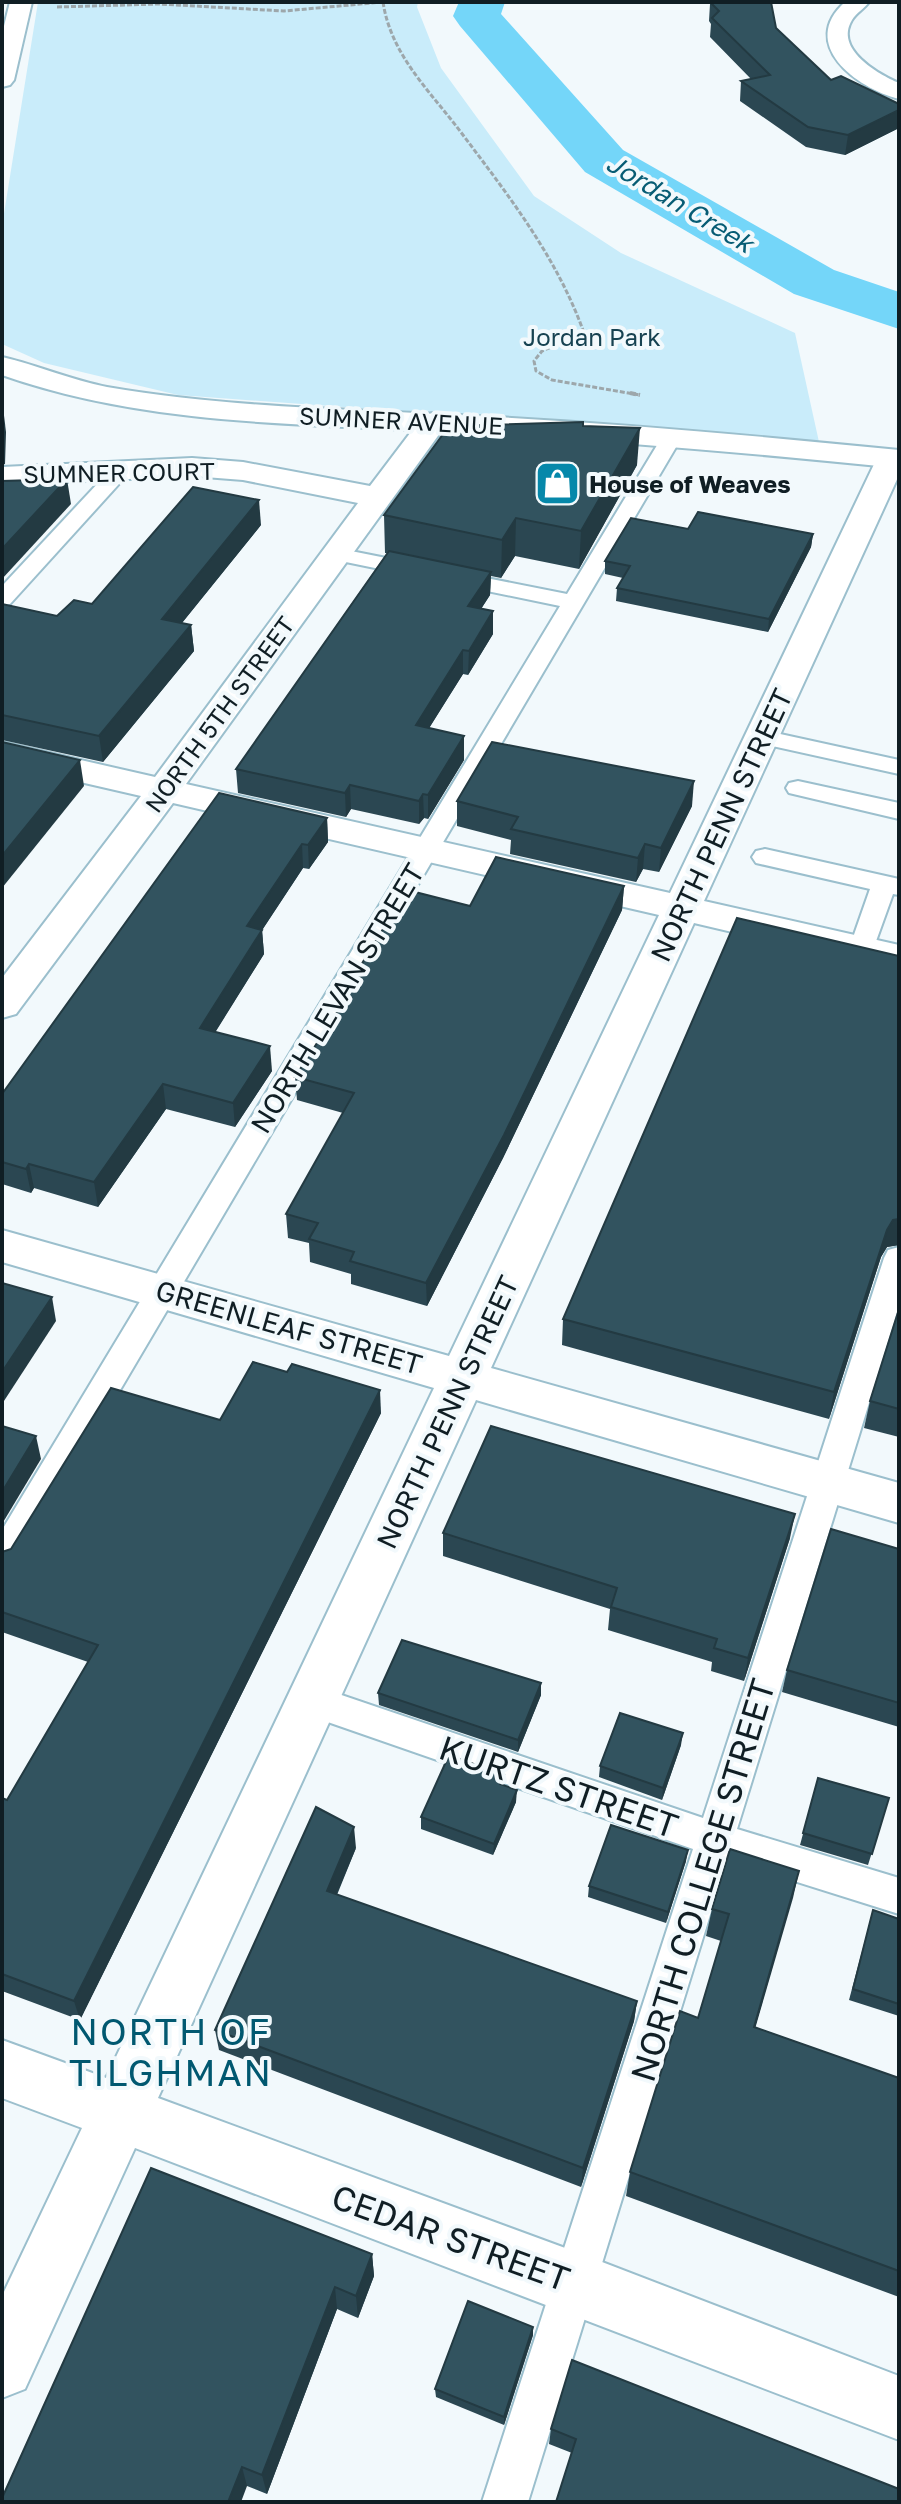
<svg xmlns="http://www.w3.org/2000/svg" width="901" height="2504" font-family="'Golos Text',sans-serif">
<rect width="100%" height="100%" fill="#f2f9fc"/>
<path fill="#c9ecfa" d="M38 2H418L417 7 441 68 534 196 621 253 795 333 819 442 178 395 44 363 2 344V226Z"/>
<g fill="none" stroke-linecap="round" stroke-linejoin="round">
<path fill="#74d6f9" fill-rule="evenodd" d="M459 2H505L501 14 623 150 834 270 899 292V329L794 294 585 172 460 26 453 16Z"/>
<defs>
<g id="lane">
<path d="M672 431 682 437 14 1570 2 1574V1530L560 606 336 560 325 554 336 548 567 594 662 437Z"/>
<path d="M121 464 128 466 131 470 128 474 10 604 2 606V586L114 466Z"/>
<path d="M762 730 899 760V774L754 742 750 737 754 732Z"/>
<path d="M798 781 899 803V819L789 793 786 788 789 783Z"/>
<path d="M765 849 899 879V895L893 894 871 955 862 958 853 955 849 949 870 889 756 863 752 857 756 851Z"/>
<path d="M899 1247V1306L737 1829 899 1878V1914L727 1860 528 2502H482L693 1849 299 1712 294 1701 299 1690 312 1685 703 1818 884 1258 888 1250Z"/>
</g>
<g id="street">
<path d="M10 2H32L14 80 10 85 2 87V34Z"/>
<path d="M845 2H869C864 9 856 13 852 20 834 49 878 74 899 83V99C856 88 798 44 845 2Z"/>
<path d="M433 413 443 416 448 422 186 784 670 893 877 458 881 452 899 451V475L704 901 899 945V971L694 923 491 1368 899 1483V1523L476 1400 158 2098 576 2252 899 2376V2440L135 2148 25 2389 2 2398V2296L82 2128 2 2098V2040L106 2078 434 1388 2 1262V1230L449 1356 659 915 173 803 16 1014 2 1018V978L141 796 2 764V742L155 777 358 503 243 480 192 476 2 485V467L192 458 243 462 370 486 423 416Z"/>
</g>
<path id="secondary" d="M2 357C37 365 71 380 107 387 228 408 353 409 476 416 617 423 758 436 899 450V468C750 453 601 440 451 432 300 423 147 426 2 375Z"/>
</defs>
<use href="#lane" stroke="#9bbfcd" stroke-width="4"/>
<use href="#street" stroke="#9bbfcd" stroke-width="4"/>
<use href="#secondary" stroke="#9bbfcd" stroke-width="4"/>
<g stroke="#9da7ab" stroke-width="3" stroke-dasharray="5 2" stroke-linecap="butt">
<path d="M383 2C391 55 429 90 460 131 508 195 557 257 584 333L542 351 534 361 536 371 552 380 640 395"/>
<path d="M57 7 159 4 284 11 383 2"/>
</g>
<path stroke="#9da7ab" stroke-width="4" stroke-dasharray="6 3" stroke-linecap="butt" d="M630 393 640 395"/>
<use href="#lane" fill="#fff" fill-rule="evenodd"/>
<use href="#street" fill="#fff" fill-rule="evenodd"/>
<use href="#secondary" fill="#fff" fill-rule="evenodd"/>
</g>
<g fill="#2b4752">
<path d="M703 2H771L776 28 831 80 899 128 845 155 806 147 740 101 741 81 751 79 710 37 711 24 709 21 710 4Z"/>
<path d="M583 426 637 465 579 569 515 556 501 578 491 576 490 595 481 609 493 611V634L468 675 463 674 429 728 464 760 428 819 424 818 419 824 351 809 346 817 238 793 236 769 387 553H385L384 515Z"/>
<path d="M261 525 182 623 191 625 194 651 103 762 2 740V604L57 616 92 604Z"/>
<path d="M688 529 813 534 811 547 768 632 616 601 617 588 623 578 605 574V561Z"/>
<path d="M457 801 692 806 659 872 643 869 636 882 510 854 511 840 457 826Z"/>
<path d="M327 818 328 842 309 869 303 868 262 930 264 954 215 1032 272 1071 235 1127 166 1109 98 1207 34 1188 31 1193 2 1184V1094Z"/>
<path d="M624 886 622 910 503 1158 427 1306 351 1284V1274L310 1262 309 1243 288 1238 286 1214 343 1113 297 1100 295 1077 356 983 358 978V970L470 906Z"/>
<path d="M899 956V1245L887 1247 881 1257 829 1419 562 1345 563 1319Z"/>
<path d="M899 1309V1437L864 1428 870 1401Z"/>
<path d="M381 1413 80 2020 2 1991V1798L7 1800 88 1662 2 1632V1552L11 1549 220 1420Z"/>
<path d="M443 1533 790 1538 744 1681 711 1671 712 1662 608 1630 610 1609 443 1556Z"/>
<path d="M899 1549V1727L782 1692 787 1670Z"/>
<path d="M378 1693 541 1695 518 1752 379 1705Z"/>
<path d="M681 1745 662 1800 599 1777 600 1766Z"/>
<path d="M818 1778 889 1798 868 1865 800 1845Z"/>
<path d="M504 1785 516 1802 493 1855 421 1829V1817Z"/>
<path d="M356 1848 337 1895 637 2001 634 2021 581 2187 219 2050 215 2030Z"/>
<path d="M686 1861 666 1923 588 1897 589 1886Z"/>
<path d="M799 1871 755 2027 899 2078V2297L626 2196 630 2172 698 2018 721 1941 706 1936 712 1909Z"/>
<path d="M873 1910 899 1919V2016L849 2000Z"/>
<path d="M372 2254 374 2276 358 2318 337 2309 267 2494 247 2486 2 2502Z"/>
<path d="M533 2327V2335L504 2425 436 2397 435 2389Z"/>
<path d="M551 2429 899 2489 572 2453 549 2444Z"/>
</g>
<g fill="#233a42">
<path d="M899 101V128L845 155 848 135Z"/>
<path d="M3 407 6 432 5 464 2 465Z"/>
<path d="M640 428 637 465 579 569 581 531Z"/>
<path d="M67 479 71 504 2 579V549Z"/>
<path d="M259 500 261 525 164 645 162 619Z"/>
<path d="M516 518 515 556 501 578 502 540Z"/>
<path d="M813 534 811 547 768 632 769 619Z"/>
<path d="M491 572 490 595 468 629V606Z"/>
<path d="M493 611V634L468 675 469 651Z"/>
<path d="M191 625 194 651 103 762 99 736Z"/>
<path d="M463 650V674L416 749V725Z"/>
<path d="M464 736V760L428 819V795Z"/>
<path d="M80 760 84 786 2 888V856Z"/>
<path d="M694 781 692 806 659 872 661 848Z"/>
<path d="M350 785 351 809 346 817 345 793Z"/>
<path d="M423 794 424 818 419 824V801Z"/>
<path d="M327 818 328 842 309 869 308 845Z"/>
<path d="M302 844 303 868 249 950 247 926Z"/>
<path d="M645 844 643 869 636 882 638 858Z"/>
<path d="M624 886 622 910 503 1158 427 1306 426 1283Z"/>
<path d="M262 930 264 954 203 1052 200 1028Z"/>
<path d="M270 1046 272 1071 235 1127 233 1103Z"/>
<path d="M163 1084 166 1109 98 1207 94 1182Z"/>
<path d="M29 1164 34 1188 31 1193 26 1169Z"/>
<path d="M899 1219V1245L887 1247 881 1257 829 1419 834 1392 887 1230 893 1220Z"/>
<path d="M52 1297 56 1321 2 1404V1372Z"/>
<path d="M380 1390 381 1413 80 2020 74 2001Z"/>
<path d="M36 1436 41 1459 2 1524V1492Z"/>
<path d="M795 1514 790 1538 744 1681 748 1658Z"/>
<path d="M541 1683V1695L518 1752V1740Z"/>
<path d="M683 1733 681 1745 662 1800 663 1788Z"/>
<path d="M517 1790 516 1802 493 1855 494 1844Z"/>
<path d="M354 1827 356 1848 329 1912 327 1891Z"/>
<path d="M688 1850 686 1861 666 1923 668 1912Z"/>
<path d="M799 1871 793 1898 748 2053 754 2027Z"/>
<path d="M637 2001 634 2021 581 2187 583 2168Z"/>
<path d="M372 2254 374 2276 358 2318 356 2296Z"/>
<path d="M335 2287 337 2309 267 2494 262 2475Z"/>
<path d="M533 2327V2335L504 2425V2417Z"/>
<path d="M242 2467 247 2486 241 2502H228Z"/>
</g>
<g fill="#32535f" stroke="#233a42" stroke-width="2">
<path d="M710 2H771L776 28 831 80 841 76 899 104V110L848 135 808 127 741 81 770 75 712 18 719 11Z"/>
<path d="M583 422V426L640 428 581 531 516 518 502 540 384 515 449 426Z"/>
<path d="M67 479 2 549V481Z"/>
<path d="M193 487 259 500 162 619 191 625 99 736 2 715V604L57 616 74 600 92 604Z"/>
<path d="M698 512 813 534 769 619 617 588 630 566 605 561 631 518 688 529Z"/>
<path d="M389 551 491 572 468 606 493 611 469 651 463 650 416 725 464 736 428 795 423 794 419 801 350 785 345 793 236 769Z"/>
<path d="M2 742 80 760 2 856Z"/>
<path d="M492 742 694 781 661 848 645 844 638 858 511 829 518 817 457 801Z"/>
<path d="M219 793 327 818 308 845 302 844 247 926 262 930 200 1028 270 1046 233 1103 163 1084 94 1182 29 1164 26 1169 2 1162V1094Z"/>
<path d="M496 857 624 886 504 1135 426 1283 350 1261 354 1252 309 1239 318 1223 286 1214 354 1093 295 1077 356 983 361 971 358 970 407 890 470 906Z"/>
<path d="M737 918 899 956V1219L893 1220 887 1230 834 1392 563 1319Z"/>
<path d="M2 1283 52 1297 2 1372Z"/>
<path d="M899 1309V1409L870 1401Z"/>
<path d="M253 1362 287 1372 292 1364 380 1390 74 2001 2 1974V1798L7 1800 98 1645 2 1612V1552L11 1549 111 1388 220 1420Z"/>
<path d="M2 1426 36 1436 2 1492Z"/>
<path d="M491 1426 795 1514 748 1658 714 1648 717 1639 611 1607 617 1588 443 1533Z"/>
<path d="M831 1529 899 1549V1703L787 1670Z"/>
<path d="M402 1640 541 1683 518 1740 378 1693Z"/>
<path d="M620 1713 683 1733 663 1788 600 1766Z"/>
<path d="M449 1755 504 1775 500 1784 517 1790 494 1844 421 1817Z"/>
<path d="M818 1778 889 1798 872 1854 803 1833Z"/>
<path d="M316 1807 354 1827 327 1891 637 2001 583 2168 215 2030Z"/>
<path d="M611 1825 688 1850 668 1912 589 1886Z"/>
<path d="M730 1849 799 1871 754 2027 899 2078V2271L630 2172 680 2011 698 2018 729 1914 712 1909Z"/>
<path d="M873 1910 899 1919V2004L853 1989Z"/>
<path d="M151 2168 372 2254 356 2296 335 2287 262 2475 242 2467 228 2502H2V2498Z"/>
<path d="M468 2301 533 2327 504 2417 435 2389Z"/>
<path d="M572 2360 899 2489V2502H556L576 2439 551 2429Z"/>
</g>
<defs>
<symbol id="shop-square" viewBox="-11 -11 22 22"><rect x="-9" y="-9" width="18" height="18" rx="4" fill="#0688aa" stroke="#f2f9fc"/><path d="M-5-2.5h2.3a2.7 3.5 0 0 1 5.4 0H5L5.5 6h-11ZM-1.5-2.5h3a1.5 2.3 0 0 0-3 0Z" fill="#fff"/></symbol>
</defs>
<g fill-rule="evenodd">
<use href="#shop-square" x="532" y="458" width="51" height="51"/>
</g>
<g text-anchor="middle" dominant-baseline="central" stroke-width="8" stroke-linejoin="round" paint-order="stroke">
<g font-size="24" fill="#174251" stroke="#f2f9fc">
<text x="592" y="336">Jordan Park</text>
</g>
<g font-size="24" fill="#101e24" stroke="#f2f9fc">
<text transform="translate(401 420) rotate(3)">SUMNER AVENUE</text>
<text transform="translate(119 472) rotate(-1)">SUMNER COURT</text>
<text transform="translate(219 714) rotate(-54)">NORTH 5TH STREET</text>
</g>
<g font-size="24" font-weight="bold" fill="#101e24" stroke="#f2f9fc" text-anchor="start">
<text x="589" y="483">House of Weaves</text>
</g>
<g font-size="26" font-style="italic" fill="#075c74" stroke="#f2f9fc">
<text transform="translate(680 203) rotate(31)">Jordan Creek</text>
</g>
<g font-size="28" fill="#101e24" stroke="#f2f9fc">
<text transform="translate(721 825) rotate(-65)">NORTH PENN STREET</text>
<text transform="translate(337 998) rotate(-59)">NORTH LEVAN STREET</text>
<text transform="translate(289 1327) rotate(16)">GREENLEAF STREET</text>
<text transform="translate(447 1412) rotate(-65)">NORTH PENN STREET</text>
</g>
<g font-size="34" fill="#101e24" stroke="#f2f9fc">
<text transform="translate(559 1786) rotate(19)">KURTZ STREET</text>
<text transform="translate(702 1880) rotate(-73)">NORTH COLLEGE STREET</text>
<text transform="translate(451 2237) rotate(20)">CEDAR STREET</text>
</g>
<g font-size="36" letter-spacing="2" fill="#015870" stroke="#f2f9fc">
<text x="171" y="2031">NORTH OF<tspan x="171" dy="41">TILGHMAN</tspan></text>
</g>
</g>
<rect width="901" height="2504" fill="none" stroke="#101e24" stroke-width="8"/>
</svg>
